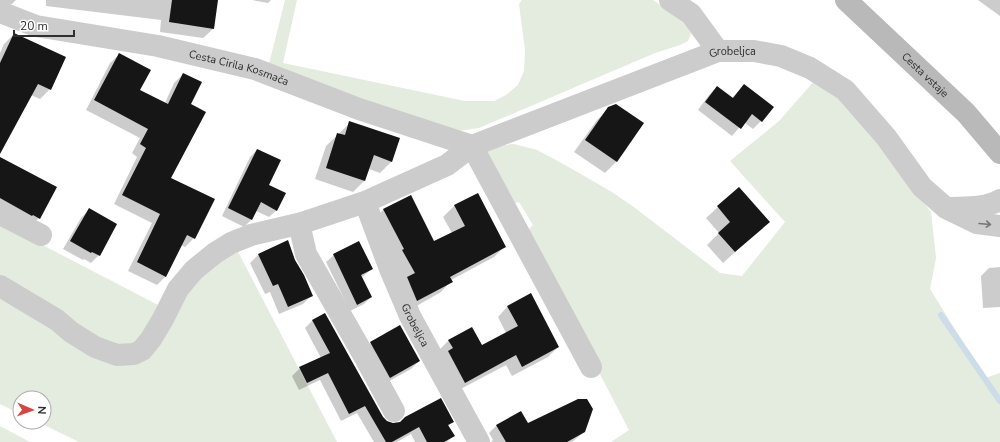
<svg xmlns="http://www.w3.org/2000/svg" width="1000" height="442" font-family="'Nunito Sans',sans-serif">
<rect width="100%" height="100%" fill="#fff"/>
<g fill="#e4ebdf">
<path d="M285 0H297L283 63 465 101H494L506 95 518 85 524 71 525 50 519 4 522 0H653L685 22 691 33 688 41 680 45 655 53 479 128 459 131 267 67 270 60Z"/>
<path d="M816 79 836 96 867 130 931 212 936 258 930 289 985 378 1000 373V442H611L629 430 526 232 533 225 519 202 512 204 483 155 485 147 514 144 537 150 558 161 612 192 635 208 720 273 742 276 785 222 730 161 779 121Z"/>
<path d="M0 223 162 307 137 346 112 351 0 282Z"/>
<path d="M235 246 337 442H79L38 422H44V398H20V414L0 404V292L132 360 183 290Z"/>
<path d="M0 426 30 442H0Z"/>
</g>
<g fill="#0003">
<path d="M0 0H16L12 4H0Z"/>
<path d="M46 0H217L213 29 203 38 160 32 161 20 46 6Z"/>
<path d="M252 0H271L268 3Z"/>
<path d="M978 0H1000V16Z"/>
<path d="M14 34 50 89 40 99 31 95 0 152V53L4 44Z"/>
<path d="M119 55 139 90 165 103 174 83 183 74 190 105 170 178 194 238 185 247 181 245 166 276 157 285 128 271 152 223 114 204 137 157 132 153 140 138 86 110 110 63Z"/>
<path d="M744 85 761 121 753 129 744 122 732 136 698 110 709 95 717 87 732 98Z"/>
<path d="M609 108 642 124 616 162 605 173 574 152 597 120Z"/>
<path d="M350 123 392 161 380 173 369 169 365 180 353 192 315 179 326 146Z"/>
<path d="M257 150 277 210 269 217 256 211 252 219 244 227 222 216 250 157Z"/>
<path d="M0 158 39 218 29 228 0 213Z"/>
<path d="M739 188 768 222 723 263 707 245 719 233 706 218Z"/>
<path d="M477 194 505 246 494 257 451 280V281L441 292 406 312 373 220 384 209 434 243 452 233 443 217 454 206Z"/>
<path d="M89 210 99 255 91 263 84 259 83 260 63 249 81 218Z"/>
<path d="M359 242 372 269 361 278 371 297 364 304 350 311 326 262 334 255Z"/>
<path d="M258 255 294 260 311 296 303 304 279 314 270 292 265 294 250 263Z"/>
<path d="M1000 267V307L983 308 981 276 989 268Z"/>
<path d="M508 306 558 347 548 357 512 376 506 365 455 392 438 351 449 340 482 346 506 333 498 317Z"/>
<path d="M313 320 387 422 393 424 452 422 448 426 453 436 447 442H415L411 434 397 442H374L357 413 341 421 320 380 299 390 292 376 300 368 321 358 305 328Z"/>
<path d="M371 343 419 361 411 369 382 385 363 351Z"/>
<path d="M497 425H528L584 432 572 442H491L493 440 489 433Z"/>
</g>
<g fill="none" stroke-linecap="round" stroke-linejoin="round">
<path stroke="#cddce9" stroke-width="6" d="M941 315 1000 401"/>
</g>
<g fill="#161616">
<path d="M172 0H218L214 29 169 22Z"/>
<path d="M14 33 66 57 51 90 38 84 0 154V63Z"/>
<path d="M119 53 151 70 140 90 168 104 183 73 202 82 191 104 206 112 171 178 215 199 195 239 187 235 166 277 137 262 160 214 122 195 146 148 140 144 148 129 94 100Z"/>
<path d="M744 84 774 107 762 122 752 114 741 129 705 102 717 86 733 98Z"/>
<path d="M616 104 644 123 617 162 585 140 608 107Z"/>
<path d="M349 121 400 138 392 162 374 155 365 181 326 168 337 133 345 135Z"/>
<path d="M257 149 281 160 269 185 286 193 277 211 261 202 252 220 228 208Z"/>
<path d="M0 157 57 187 40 219 33 215 32 216 0 198Z"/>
<path d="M739 187 770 222 735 252 718 233 730 222 717 206Z"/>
<path d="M478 193 506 247 450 277 453 282 417 301 407 277 415 273 402 250 404 249 383 209 411 195 434 241 465 226 454 205Z"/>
<path d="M89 208 117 224 100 256 92 252 91 253 70 241Z"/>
<path d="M288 240 295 260 304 275 313 296 288 307 278 284 273 286 258 254Z"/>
<path d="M359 241 373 269 361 275 372 297 357 305 333 254Z"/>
<path d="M531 293 559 347 522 367 516 355 465 383 448 351 453 348 448 340 472 327 482 345 518 326 507 306Z"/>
<path d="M325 313 383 417 387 421 393 423 400 422 405 417 441 398 454 422 448 425 455 436 444 442H427L419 427 392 442H386L365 406 349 414 328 373 307 383 299 367 330 353 312 320Z"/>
<path d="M400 325 420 361 390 378 370 342Z"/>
<path d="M578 399H587L593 409 585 432 567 442H506L496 425 521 411 528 423Z"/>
</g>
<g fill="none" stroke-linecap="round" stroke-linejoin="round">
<g stroke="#ccc" stroke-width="22">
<path d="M670 0 691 14 718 51"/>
<path id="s1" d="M0 12 36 26 158 46 255 69 359 109 472 146 591 367"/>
<path id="s2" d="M365 202 390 269 410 316 479 442"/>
<path d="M947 208C965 207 984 209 1000 200"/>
<path d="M0 214 41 235"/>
<path d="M302 223 301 232 306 254 363 354 394 411"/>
<path id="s3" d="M0 286 57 320 71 332 95 347 117 355 134 354 142 350 151 339 163 319 178 289 194 270 215 253 231 243 251 235 302 223 365 202 447 165 472 146 718 51H754L781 56 810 68 845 90 886 137 922 187 946 208 977 223 1000 226"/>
</g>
<path stroke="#b9b9b9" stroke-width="22" id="s4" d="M846 0 966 113 1000 153"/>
</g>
<defs><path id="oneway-shaft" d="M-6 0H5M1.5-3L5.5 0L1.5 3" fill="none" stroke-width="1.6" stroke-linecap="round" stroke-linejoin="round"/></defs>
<use stroke="#767676" href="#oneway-shaft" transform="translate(985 224) rotate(5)"/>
<g text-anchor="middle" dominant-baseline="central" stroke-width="4" stroke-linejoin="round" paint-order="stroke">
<g font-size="11" fill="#2f2f2f" stroke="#fff">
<text stroke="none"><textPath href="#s3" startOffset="844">Grobeljca</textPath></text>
<text stroke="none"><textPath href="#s1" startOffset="246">Cesta Cirila Kosmača</textPath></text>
<text stroke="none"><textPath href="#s4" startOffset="109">Cesta vstaje</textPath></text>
<text stroke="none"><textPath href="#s2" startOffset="133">Grobeljca</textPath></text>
</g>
</g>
<g transform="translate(32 410) rotate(92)"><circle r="19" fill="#ffffff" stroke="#acacac"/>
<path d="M0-3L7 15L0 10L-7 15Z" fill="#d54643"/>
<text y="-6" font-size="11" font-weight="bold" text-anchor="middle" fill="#2f2f2f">N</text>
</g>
<path d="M14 30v6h60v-6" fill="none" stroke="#2f2f2f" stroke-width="2"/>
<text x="20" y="30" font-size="12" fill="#2f2f2f" stroke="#ffffff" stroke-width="3" paint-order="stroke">20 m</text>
</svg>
